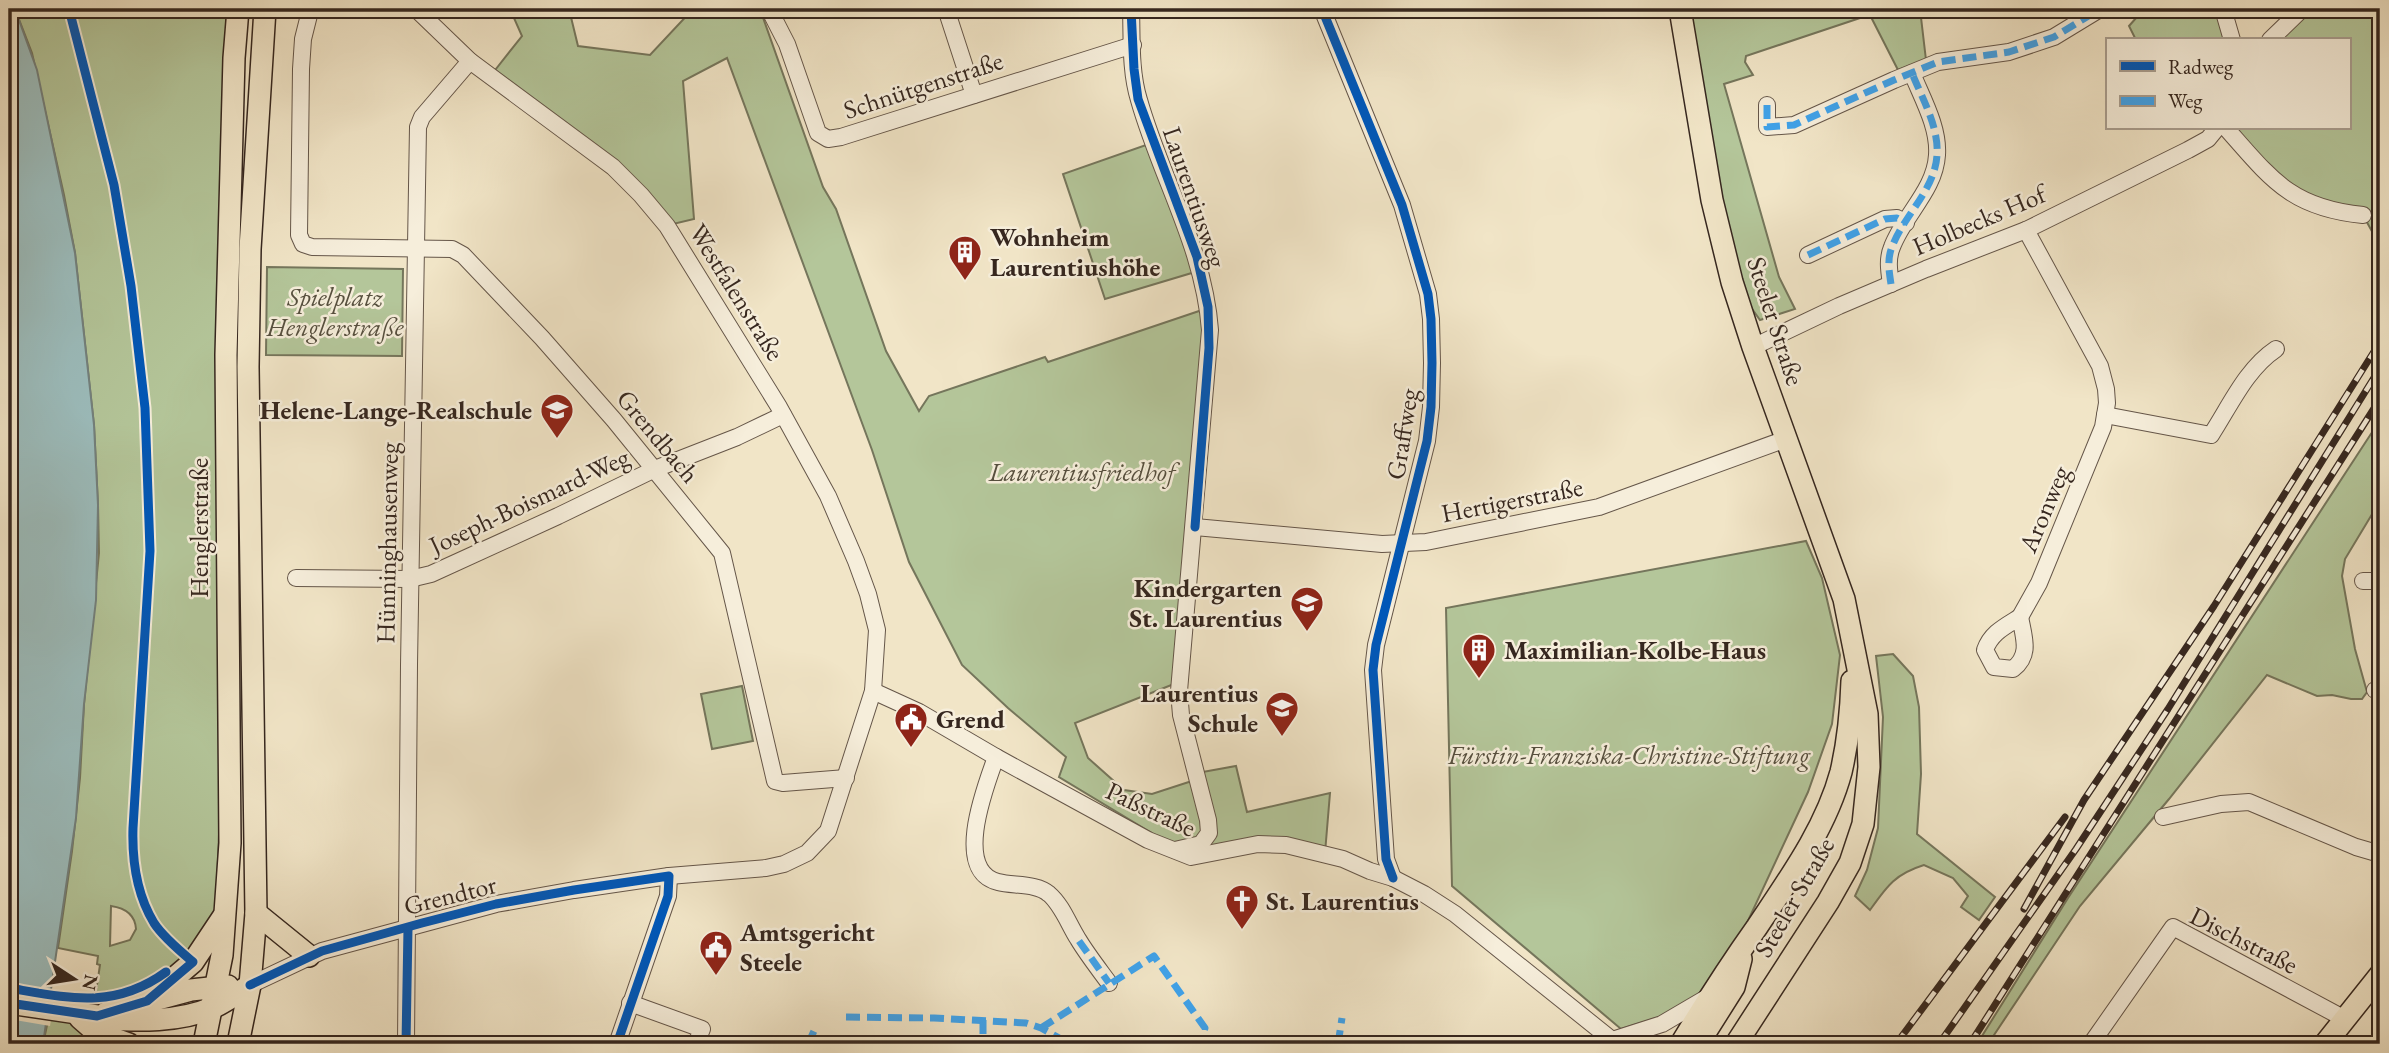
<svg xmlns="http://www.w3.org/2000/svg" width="2389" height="1053" font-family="'EB Garamond',serif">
<rect width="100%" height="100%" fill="#f1e5c7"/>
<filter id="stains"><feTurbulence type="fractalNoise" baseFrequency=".00286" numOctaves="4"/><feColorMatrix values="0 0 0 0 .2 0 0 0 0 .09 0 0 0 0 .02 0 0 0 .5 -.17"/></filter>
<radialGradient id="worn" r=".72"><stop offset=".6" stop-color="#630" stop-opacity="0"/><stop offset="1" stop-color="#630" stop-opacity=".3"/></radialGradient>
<g fill="#b4c69a" stroke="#75765c" stroke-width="2" fill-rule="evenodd">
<path d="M15 9H236L220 809 216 909 203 938 166 979 139 994 93 1011 100 965 97 964 98 956 58 948 72 851 80 778 84 704 99 553 98 505 94 425 75 253 64 195 32 53ZM111 906C125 908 135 914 136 929L130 940 110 946Z"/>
<path d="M510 9H569L578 46 650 55 693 9H760L823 187 836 209 886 351 919 411 929 396 1045 357 1048 362 1208 308 1179 682 1075 723 1088 758 1124 790 1152 794 1198 779 1197 773 1236 766 1247 812 1330 793 1325 853 1286 844 1204 855 1208 820 1198 845 1165 841 1059 777 1066 757 1008 708 962 665 909 562 872 450 727 58 683 81 694 219 669 225 492 74 522 36Z"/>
<path d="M1680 9H1887L1746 56 1745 62 1753 75 1724 84 1779 277 1795 309 1760 320 1733 282Z"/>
<path d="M1896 9H1920L1926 60 1898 70 1871 17Z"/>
<path d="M2144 9H2221L2231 40H2136L2129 26Z"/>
<path d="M2302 9H2380V246L2363 215 2297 198 2226 128H2349V40H2271Z"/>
<path d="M1146 145 1195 272 1105 299 1063 174Z"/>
<path d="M267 267 403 269 402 356 266 355Z"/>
<path d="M2380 420V501L2345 559 2342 576 2355 649 2367 692 2362 699H2351L2332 695 2317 696 2267 675 2169 799 2080 906 1988 1044H1977L2068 898Z"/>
<path d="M1806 541 1822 578 1840 655 1832 724 1808 792 1719 983 1666 1015 1621 1029 1452 886 1446 608Z"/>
<path d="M1893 654 1913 676 1919 707 1921 774 1917 834 1995 897 1979 920 1961 907 1968 896 1953 878 1924 865C1895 874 1887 886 1870 910L1855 896 1867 870 1878 828 1883 717 1876 656Z"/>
<path d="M742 686 753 741 712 749 701 694Z"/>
<path d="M49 1016 98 1021 131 1044H43Z"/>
</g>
<path fill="#9cbdbd" stroke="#73817e" stroke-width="2" d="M9 9H15L37 70 75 253 94 425 98 505 96 600 84 704 76 818 43 1044H9Z"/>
<path fill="#f1e5c7" d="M9 984 56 991 50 1026 9 1019Z"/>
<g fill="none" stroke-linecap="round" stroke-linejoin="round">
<defs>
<g id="minor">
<path d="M769 9 787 44 818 133 828 139 841 137 1133 45"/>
<path d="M946 9 974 95"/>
<path d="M1131 9C1132 38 1130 71 1139 100 1161 178 1204 248 1210 330L1179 691 1181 715 1208 820 1209 833 1201 844 1175 850"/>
<path d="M1322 9 1402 205 1428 294 1431 319 1432 363 1431 407 1427 441 1376 645 1373 670 1386 859 1393 878"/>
<path d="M2223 9 2232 40"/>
<path d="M309 15 303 39 301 69 299 235 303 244 312 247 452 249 463 255 542 338 614 420 722 553 775 781 783 783 846 778"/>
<path d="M2270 40 2302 9"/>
<path d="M1767 105V127L1794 125 1894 80 1938 62 2009 52 2054 37 2100 9"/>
<path d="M2226 128C2271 179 2291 208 2363 215"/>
<path d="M1808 255 1885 219 1897 218 1906 223"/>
<path d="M1891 284C1889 271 1887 259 1892 247 1904 215 1935 190 1937 155 1939 127 1922 98 1912 73"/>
<path d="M1753 347 1839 306 1926 269 2026 230 2188 150 2208 139 2217 128"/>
<path d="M2105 415 2211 435C2230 406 2246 369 2276 349"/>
<path d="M1195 527 1382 544 1426 542 1599 507 1786 439"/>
<path d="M296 578 410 579 431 574 558 516 655 469 737 437 783 415"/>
<path d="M2363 581H2380"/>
<path d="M2020 617 2039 583 2103 427 2107 403 2106 389 2100 366 2026 230"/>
<path d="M2020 617C2024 638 2031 655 2013 669L1994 667 1985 650C1991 633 2004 627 2020 617Z"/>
<path d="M2375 690 2380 688"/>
<path d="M873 691 919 712 996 757 1148 840 1191 857 1258 844 1286 845 1343 859 1370 871 1393 878 1424 894 1455 914 1617 1044"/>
<path d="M996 757C986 785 952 871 998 882 1013 886 1037 883 1049 894 1062 905 1069 925 1078 939 1087 954 1098 968 1109 983"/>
<path d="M2163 817 2221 804 2249 802 2356 847 2380 854"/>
<path d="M250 985 322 951 496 904 574 890 669 876 766 868 784 864 807 853 828 831 873 691 877 630 868 594 856 561 828 496 779 407 667 226 641 195 613 167 470 61 416 9"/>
<path d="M630 1003 702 1029 696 1044"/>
<path d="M1612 1040 1662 1024 1708 997"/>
<path d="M406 1044 409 665 418 127 422 117 470 61"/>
<path d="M617 1044 668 896 669 876"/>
<path d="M2091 1044 2173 927 2345 1019"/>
</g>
<g id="major">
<path d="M1680 9 1712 200 1732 282 1753 347 1844 599 1867 714 1869 767 1863 824 1850 863 1828 902 1736 1044"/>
<path d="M256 913 309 956"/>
<path d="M152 997 193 962 223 917"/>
<path d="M9 1003 97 1016 103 1019C139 1021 179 1022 212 1008 225 1002 238 993 250 985"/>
<path d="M106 1013 191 990 228 986"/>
<path d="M80 1018 96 1032 129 1044"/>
<path d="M204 1044 222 955 230 843 226 355 234 58 238 9"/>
<path d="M238 1044 250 985 256 913 248 367 250 249 265 9"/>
<path d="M1681 1044C1705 1004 1730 965 1757 927 1789 879 1826 828 1841 772 1848 742 1851 712 1852 681"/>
<path d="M1698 1044 1734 987 1741 959"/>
<path d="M2325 1044 2380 975"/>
</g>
</defs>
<use href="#minor" stroke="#655649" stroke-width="18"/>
<use href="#major" stroke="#36271f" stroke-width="24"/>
<use href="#minor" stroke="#f6eedb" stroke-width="16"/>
<use href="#major" stroke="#f1e5c7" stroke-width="21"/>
<defs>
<g id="rail">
<path d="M2024 909 2084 800 2214 606 2380 342"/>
<path d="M1896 1044 2065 817"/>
<path d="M1939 1044 2076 849 2168 709 2380 368"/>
<path d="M1970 1044 2380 399"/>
</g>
</defs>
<use href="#rail" stroke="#36271f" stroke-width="7"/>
<use href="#rail" stroke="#f6eedb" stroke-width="4.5" stroke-dasharray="13" stroke-linecap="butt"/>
<g stroke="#3fa2ea" stroke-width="7" stroke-dasharray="14 7" stroke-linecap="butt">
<path d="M1767 105V127L1794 125 1894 80 1938 62 2009 52 2054 37 2100 9"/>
<path d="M1808 255 1885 219 1897 218 1906 223"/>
<path d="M1891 284C1889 271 1887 259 1892 247 1904 215 1935 190 1937 155 1939 127 1922 98 1912 73"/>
<path d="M1079 941 1109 983"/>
<path d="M846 1017 934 1018 1026 1023 1041 1028 1070 1044"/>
<path d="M983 1020V1044"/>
<path d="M1041 1028 1154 956 1205 1028 1200 1044"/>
<path d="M808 1044 814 1031"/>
<path d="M1338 1044 1342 1018"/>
</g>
<defs>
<g id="cycleway">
<path d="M1131 9 1134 69 1138 99 1197 257 1208 307 1209 348 1195 527"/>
<path d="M1322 9 1402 205 1428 294 1431 319 1432 363 1431 407 1427 441 1376 645 1373 670 1386 859 1393 878"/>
<path d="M250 985 322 951 422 923 496 904 574 890 669 876 668 896 617 1044"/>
<path d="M9 988C68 998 114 1010 166 972"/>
<path d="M9 1003 97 1016 147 1001 193 962C180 951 163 937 154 923 137 895 132 860 133 828L150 551 145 408 131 286 114 185 69 9"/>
<path d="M406 1044 408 928"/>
</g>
</defs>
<use href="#cycleway" stroke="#f6eedb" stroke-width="13"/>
<use href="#cycleway" stroke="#0057b8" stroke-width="9"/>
</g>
<defs>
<symbol id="building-pin" viewBox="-11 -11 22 30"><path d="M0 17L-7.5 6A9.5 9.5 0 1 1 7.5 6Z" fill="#8f2418" stroke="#f6eedb"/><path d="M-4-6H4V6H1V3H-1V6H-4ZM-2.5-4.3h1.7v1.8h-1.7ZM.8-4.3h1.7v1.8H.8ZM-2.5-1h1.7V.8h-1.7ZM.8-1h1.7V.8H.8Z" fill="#fff"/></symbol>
<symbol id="school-pin" viewBox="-11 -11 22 30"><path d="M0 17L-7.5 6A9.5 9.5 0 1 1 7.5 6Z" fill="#8f2418" stroke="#f6eedb"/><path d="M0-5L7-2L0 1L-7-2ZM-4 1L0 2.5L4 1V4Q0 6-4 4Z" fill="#fff"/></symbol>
<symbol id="civic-pin" viewBox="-11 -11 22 30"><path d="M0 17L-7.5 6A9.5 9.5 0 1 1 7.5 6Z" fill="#8f2418" stroke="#f6eedb"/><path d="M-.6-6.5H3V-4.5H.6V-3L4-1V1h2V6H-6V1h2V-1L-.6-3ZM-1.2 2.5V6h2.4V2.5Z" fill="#fff"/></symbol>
<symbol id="church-pin" viewBox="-11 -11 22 30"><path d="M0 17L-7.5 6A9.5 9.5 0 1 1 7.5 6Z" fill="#8f2418" stroke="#f6eedb"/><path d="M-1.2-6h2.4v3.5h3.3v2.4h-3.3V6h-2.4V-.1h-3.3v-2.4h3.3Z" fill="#fff"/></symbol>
</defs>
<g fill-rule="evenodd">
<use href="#building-pin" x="946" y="233" width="38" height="52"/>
<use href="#school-pin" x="538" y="391" width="38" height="52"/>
<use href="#school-pin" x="1288" y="584" width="38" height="52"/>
<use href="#building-pin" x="1460" y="631" width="38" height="52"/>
<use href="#school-pin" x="1263" y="689" width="38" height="52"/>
<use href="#civic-pin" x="892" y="700" width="38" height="52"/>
<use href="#church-pin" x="1223" y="882" width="38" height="52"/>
<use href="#civic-pin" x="697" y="928" width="38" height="52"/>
</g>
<g text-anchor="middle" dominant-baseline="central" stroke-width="5" stroke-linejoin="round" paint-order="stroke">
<g font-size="26" fill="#36271f" stroke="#f6eedb">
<text transform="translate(923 85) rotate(-18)">Schnütgenstraße</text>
<text transform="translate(1195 197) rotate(71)">Laurentiusweg</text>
<text transform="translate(1979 220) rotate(-23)">Holbecks Hof</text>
<text transform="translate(737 292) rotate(58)">Westfalenstraße</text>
<text transform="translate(1776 321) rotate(72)">Steeler Straße</text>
<text transform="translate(1402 434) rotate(-81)">Graffweg</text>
<text transform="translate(658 436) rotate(50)">Grendbach</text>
<text transform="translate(1512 500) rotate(-11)">Hertigerstraße</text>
<text transform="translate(529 501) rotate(-25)">Joseph-Boismard-Weg</text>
<text transform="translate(2044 509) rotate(-67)">Aronweg</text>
<text transform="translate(199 528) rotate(-90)">Henglerstraße</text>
<text transform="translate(387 543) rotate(-89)">Hünninghausenweg</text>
<text transform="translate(1151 809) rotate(25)">Paßstraße</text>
<text transform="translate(450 895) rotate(-14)">Grendtor</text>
<text transform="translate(1794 897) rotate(-60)">Steeler Straße</text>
<text transform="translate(2244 940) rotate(27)">Dischstraße</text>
</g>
<g font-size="26" font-weight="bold" fill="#36271f" stroke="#f6eedb" text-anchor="start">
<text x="990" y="237">Wohnheim<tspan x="990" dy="30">Laurentiushöhe</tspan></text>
<text x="532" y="410" text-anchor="end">Helene-Lange-Realschule</text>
<text x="1282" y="588" text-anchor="end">Kindergarten<tspan x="1282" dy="30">St. Laurentius</tspan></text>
<text x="1504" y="650">Maximilian-Kolbe-Haus</text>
<text x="1258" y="693" text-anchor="end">Laurentius<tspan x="1258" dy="30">Schule</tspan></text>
<text x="936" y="719">Grend</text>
<text x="1266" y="901">St. Laurentius</text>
<text x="740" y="932">Amtsgericht<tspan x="740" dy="30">Steele</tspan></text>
</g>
<g font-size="26" font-style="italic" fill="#564f3e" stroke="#f6eedb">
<text x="335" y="297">Spielplatz<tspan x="335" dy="30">Henglerstraße</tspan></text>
<text x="1082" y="472">Laurentiusfriedhof</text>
<text x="1629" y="755">Fürstin-Franziska-Christine-Stiftung</text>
</g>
</g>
<rect width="2389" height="1053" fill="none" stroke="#f1e5c7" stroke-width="35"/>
<rect x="10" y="10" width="2368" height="1032" fill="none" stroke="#36271f" stroke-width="3.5"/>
<rect x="18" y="18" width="2354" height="1018" fill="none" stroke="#36271f" stroke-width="2"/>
<rect x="2106" y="38" width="245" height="91" fill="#f6eedb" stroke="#a99e90" stroke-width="2"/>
<rect x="2120" y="61" width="35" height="10" fill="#0057b8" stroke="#a99e90" stroke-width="2"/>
<text x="2168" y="74" font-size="21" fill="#36271f">Radweg</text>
<rect x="2120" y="96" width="35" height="10" fill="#3fa2ea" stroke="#a99e90" stroke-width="2"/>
<text x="2168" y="108" font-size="21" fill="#36271f">Weg</text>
<g transform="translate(74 979) rotate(102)" stroke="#f6eedb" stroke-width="5" paint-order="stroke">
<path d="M0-5L12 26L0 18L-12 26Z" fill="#36271f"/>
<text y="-10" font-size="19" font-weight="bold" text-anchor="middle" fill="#36271f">N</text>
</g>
<rect width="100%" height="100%" filter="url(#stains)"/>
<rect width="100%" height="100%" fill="url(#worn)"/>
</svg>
